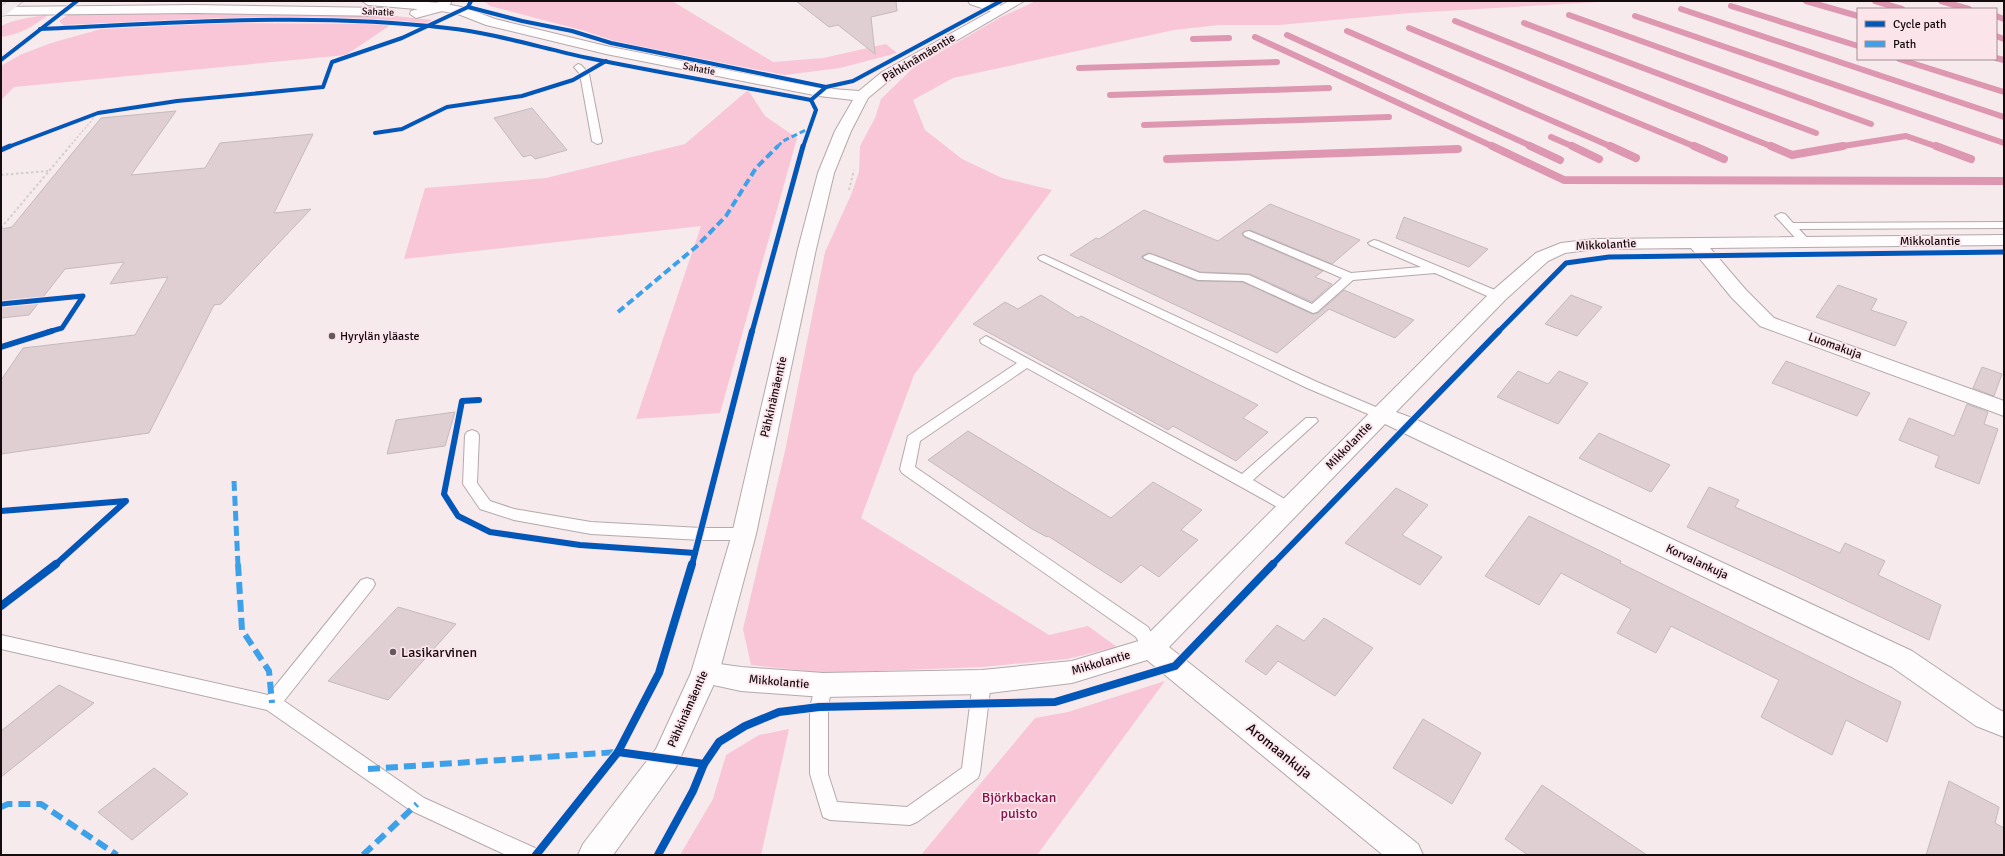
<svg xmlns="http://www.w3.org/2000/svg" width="2005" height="856" font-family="Signika,sans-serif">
<rect width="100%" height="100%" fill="#f6eaed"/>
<g fill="#f8c6d6">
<path d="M484 1H672L773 62 823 58 886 44 897 53 840 68 785 75 620 43 585 31 490 6Z"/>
<path d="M1036 1H1616L1410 13 1279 25H1219L1174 30 953 78 913 100 925 130 962 159 1002 178 1052 190 914 375 861 518 1049 635 1088 626 1117 647 1067 659 982 667 824 673 751 665 743 629 785 451 825 252 851 195 859 172 860 146 875 118 881 99 913 68 1001 17Z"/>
<path d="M69 14H316L385 15 433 20 424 24C303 15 183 21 63 25L59 21Z"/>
<path d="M48 15C33 27 20 34 1 37V26C16 19 32 17 48 15Z"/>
<path d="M218 23 392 24 346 55 14 87 1 100V66L20 55 51 43 101 29Z"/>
<path d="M748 90 765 116 797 138 720 413 636 419 701 226 404 259 425 188 546 178 685 144Z"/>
<path d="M1165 681 1037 855H921L1035 718 1068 712Z"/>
<path d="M789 729 761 855H680L713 799 726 755 759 735Z"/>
</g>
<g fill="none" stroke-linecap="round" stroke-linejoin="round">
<g stroke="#dd97b0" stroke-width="6">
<path d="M1806 1 1858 16"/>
<path d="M1875 1 1902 9"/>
<path d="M1941 1 1969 9"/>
<path d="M1731 6 1858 46"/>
<path d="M1681 9 2004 117"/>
<path d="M1569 15 1871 124"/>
<path d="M1635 16 2004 143"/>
<path d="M1996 16 2004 19"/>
<path d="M1455 21 1773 147"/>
<path d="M1524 23 1816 133"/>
<path d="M1409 28 1696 147"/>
<path d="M1347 31 1612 147"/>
<path d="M1287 35 1533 147"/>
<path d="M1996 36 2004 39"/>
<path d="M1255 37 1494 147"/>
<path d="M1193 39 1229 38"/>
<path d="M1996 58 2004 60"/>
<path d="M1899 59 2004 92"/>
<path d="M1079 68 1277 62"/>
<path d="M1110 95 1329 88"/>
<path d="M1144 125 1389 117"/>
<path d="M1551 137 1574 147"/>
<path d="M1837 147 1906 136 1938 147"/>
</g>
<g stroke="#dd97b0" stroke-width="8">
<path d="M1492 146 1564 180 2004 181"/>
<path d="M1530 146 1560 160"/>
<path d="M1572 146 1599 159"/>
<path d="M1610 146 1636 158"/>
<path d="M1694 146 1724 159"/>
<path d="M1771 146 1792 155 1843 146"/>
<path d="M1936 146 1971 159"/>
<path d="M1167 159 1458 149"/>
</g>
</g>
<g fill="#dfcfd3" stroke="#c4babd">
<path d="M796 1H896L897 11 871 17 875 54 838 25 829 27Z"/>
<path d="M532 108 567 150 535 159 531 155 523 157 494 118Z"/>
<path d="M176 111 131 175 205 168 220 143 313 134 274 213 311 209 221 304 214 305 149 433 1 454V380L23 348 135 335 168 277 110 284 124 262 65 269 29 315 1 318V229L12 227 101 118Z"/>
<path d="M1270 204 1360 240 1332 264 1250 230 1242 233 1244 237 1323 271 1315 277 1332 284 1312 302 1250 274 1200 272 1149 253 1142 256V258L1197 281 1243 282 1312 314 1318 313 1344 290 1414 320 1395 338 1329 309 1277 353 1070 255 1096 238 1099 239 1144 210 1218 241Z"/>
<path d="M1404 217 1488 249 1469 267 1396 238Z"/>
<path d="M1838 285 1877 299 1871 310 1907 322 1895 346 1816 317Z"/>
<path d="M1041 295 1078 318 1081 316 1258 405 1243 418 1268 432 1236 461 1173 426 1168 430 973 324 1005 302 1018 309Z"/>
<path d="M1571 295 1602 307 1577 336 1545 324Z"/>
<path d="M1786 361 1870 393 1857 416 1772 383Z"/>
<path d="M1982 367 2002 374 1994 396 1973 388Z"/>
<path d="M1518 371 1548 384 1559 371 1588 383 1558 424 1497 397Z"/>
<path d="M1967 404 1988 412 1984 424 1998 429 1979 484 1935 467 1939 456 1899 440 1909 418 1954 436Z"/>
<path d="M455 412 445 446 387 454 396 420Z"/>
<path d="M968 431 1111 518 1153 482 1202 510 1181 530 1198 540 1159 577 1141 565 1121 583 1048 536 1047 537 1032 529 928 460Z"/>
<path d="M1599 433 1670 465 1651 492 1579 458Z"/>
<path d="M1709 487 1739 500 1735 507 1840 553 1845 543 1885 561 1878 575 1941 605 1929 640 1782 570 1687 527Z"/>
<path d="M1396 488 1428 505 1402 535 1442 557 1420 585 1345 543Z"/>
<path d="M1529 516 1621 561 1620 563 1901 702 1887 742 1846 720 1832 755 1761 717 1779 680 1671 626 1656 653 1617 633 1631 609 1561 573 1539 605 1485 576Z"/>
<path d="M398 607 456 624 388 700 328 681Z"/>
<path d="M1324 618 1373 648 1335 696 1278 661 1266 675 1245 661 1277 625 1304 641Z"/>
<path d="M59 685 94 703 1 777V731Z"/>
<path d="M1423 719 1481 753 1452 804 1393 768Z"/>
<path d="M154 768 188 794 132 840 98 812Z"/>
<path d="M1949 781 1999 807 1995 823 2004 828V855H1926Z"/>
<path d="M1542 785 1647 855H1528L1505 839Z"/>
</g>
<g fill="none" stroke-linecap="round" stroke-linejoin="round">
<defs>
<g id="service">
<path d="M578 64 581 65 589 74 602 141 601 143 597 144 592 141 580 74 574 67Z"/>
<path d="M1781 213 1785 214 1793 223 2004 222V228L1799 229 1810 241 1804 244 1800 243 1777 218 1775 216Z"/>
<path d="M1249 231 1351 273 1421 267 1370 245 1368 243 1374 240 1378 241 1502 293 1504 296 1498 300 1494 299 1435 273 1353 280 1317 312 1313 313 1243 281 1198 280 1145 259 1143 257 1149 254 1153 255 1200 273 1249 275 1312 304 1342 278 1245 236 1243 234 1245 232Z"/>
<path d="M1044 255 1317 382 1385 411 1387 414 1385 417H1375L1307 388 1040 260 1038 258 1040 256Z"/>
<path d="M986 336 1242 474 1306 418H1316L1318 421 1253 480 1293 504 1296 508 1293 512 1288 513 1027 368 920 441 915 467 1148 627 1160 648 1157 653 1151 655 1145 653 1136 637 902 473 900 469 908 436 1017 363 981 343 980 340Z"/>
<path d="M472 430 477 432 479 435 477 483 490 501 514 509 591 522 701 528H744L749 530 752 534 749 538 744 540H701L591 534 514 520 480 509 463 484 465 435 467 432Z"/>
<path d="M367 578 373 580 375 584 373 588 284 701 424 798 535 848 538 855H506L410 810 267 710 1 649V635L268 695 361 580Z"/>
<path d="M982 675 988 677 991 682 980 772 978 778 917 822 910 825 830 820 823 817 810 774V707L817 680 823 678 829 680 832 685 828 707V774L837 802 907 807 962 768 973 682 976 677Z"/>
</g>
<g id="minor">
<path d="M439 1H452L446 10 416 18 410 14 411 11 436 4Z"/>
<path d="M968 1C979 1 998 0 1005 10L999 14 970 4Z"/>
<path d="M2004 235V245L1710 248 1746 290 1774 318 2004 401V416L1760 326 1732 298 1691 248 1595 249 1565 253 1548 261 1505 300 1396 412 1415 419 1912 651 1996 708 2004 712V737L1976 726 1892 667 1385 424 1169 647 1418 844 1423 855H1383L1147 660 1072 683 982 694 823 697 741 691 695 681 691 673 695 665 705 662 741 667 823 673 982 670 1072 661 1142 640 1491 292 1536 253 1561 243 1595 239Z"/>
</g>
<g id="tertiary">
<path d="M362 1H414L441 3 466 8 495 19 606 46 819 88 859 91 882 72 1009 1H1024L892 78 868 98 851 131 834 173 816 249 756 534 719 673 676 767 613 855H578L583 844 656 749 691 673 732 534 798 249 818 173 835 131 853 100 819 96 606 54 486 25 458 14 441 11 368 5Z"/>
<path d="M195 5 386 8 392 12 386 16 195 13 1 15V7Z"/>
</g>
<path id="primary" d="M9 1H23L6 15 1 16V6Z"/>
</defs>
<use href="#service" stroke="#b4a9ac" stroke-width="2"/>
<use href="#minor" stroke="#b4a9ac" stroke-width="2"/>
<use href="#tertiary" stroke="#b4a9ac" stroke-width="2"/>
<use href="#primary" stroke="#cdc7c9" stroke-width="2"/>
<path stroke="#d1cdce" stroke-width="1.5" stroke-dasharray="2 2" stroke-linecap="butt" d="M69 147 98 113"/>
<g stroke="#d1cdce" stroke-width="2" stroke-dasharray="2.5 2.5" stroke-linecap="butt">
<path d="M1 175 48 171"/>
<path d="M849 190 854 170"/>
<path d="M1 228 70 146"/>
</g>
<use href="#service" fill="#fefcfc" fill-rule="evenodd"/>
<use href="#minor" fill="#fefcfc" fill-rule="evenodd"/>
<use href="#tertiary" fill="#fefcfc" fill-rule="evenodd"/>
<use href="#primary" fill="#f1e8eb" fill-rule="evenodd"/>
<path stroke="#3da1ea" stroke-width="3" stroke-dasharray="6 3" stroke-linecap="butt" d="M777 147 783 141 808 129"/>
<path stroke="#3da1ea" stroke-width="4" stroke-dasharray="8 4" stroke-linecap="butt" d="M618 312 697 246 726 216 756 168 778 146"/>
<path stroke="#3da1ea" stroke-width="5" stroke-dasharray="10 5" stroke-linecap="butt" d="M234 481 238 565"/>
<g stroke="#3da1ea" stroke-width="6" stroke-dasharray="12 6" stroke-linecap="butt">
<path d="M238 564 242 630 269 671 272 703"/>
<path d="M368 769 618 752"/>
<path d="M1 807 8 804H41L117 855"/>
<path d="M363 855 417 804"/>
</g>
<defs>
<g id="cycleway-far3">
<path d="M468 7 522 21 572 31 611 43 826 87"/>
<path d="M40 29C175 23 312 12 447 28 494 33 541 48 588 58 662 73 737 86 811 100"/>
<path d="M1 60 77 1"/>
<path d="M375 133 402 129 447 107 522 96 573 80 606 61"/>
<path d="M8 147 98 113 177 101 323 87 332 62 402 38 468 7 471 1"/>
<path d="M803 147 816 110 811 100 826 87 853 81 1001 1"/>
</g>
<g id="cycleway-far2">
<path d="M1 150 10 146"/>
<path d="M1 304 83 296 62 328 48 332"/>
<path d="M752 332 803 146"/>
<path d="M1498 332 1566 263 1609 257 2004 252"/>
</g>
<g id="cycleway-far1">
<path d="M1 347 52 331"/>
<path d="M479 400 462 401 444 494 458 516 490 532 580 545 695 553"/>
<path d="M1 511 126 501 55 565"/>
<path d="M692 565 752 331"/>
<path d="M1272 565 1499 331"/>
</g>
<g id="cycleway">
<path d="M1 606 56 564"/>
<path d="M618 752 704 764 719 742 745 726 779 712 819 707 1055 702 1175 666 1273 564"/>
<path d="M536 855 618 752 659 673 692 564"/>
<path d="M658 855 693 791 704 764"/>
</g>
</defs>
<use href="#cycleway-far3" stroke="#fce4eb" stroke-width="5.5"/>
<use href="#cycleway-far2" stroke="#fce4eb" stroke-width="7"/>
<use href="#cycleway-far1" stroke="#fce4eb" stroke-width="8"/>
<use href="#cycleway" stroke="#fce4eb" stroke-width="10"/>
<use href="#cycleway-far3" stroke="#0057b8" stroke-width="4"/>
<use href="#cycleway-far2" stroke="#0057b8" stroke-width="5"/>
<use href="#cycleway-far1" stroke="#0057b8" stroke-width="6"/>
<use href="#cycleway" stroke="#0057b8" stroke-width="8"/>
</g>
<g fill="#645a5d" stroke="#fce4eb" stroke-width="1.5">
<circle cx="332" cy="336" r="4"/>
<circle cx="393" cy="652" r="4"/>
</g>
<g text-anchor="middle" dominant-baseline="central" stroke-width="3.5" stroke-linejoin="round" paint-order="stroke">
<g font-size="10" fill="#150c0f" stroke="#fce4eb">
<text transform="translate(378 12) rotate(3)">Sahatie</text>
<text transform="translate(699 69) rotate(11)">Sahatie</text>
</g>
<g font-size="12" fill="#150c0f" stroke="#fce4eb">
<text transform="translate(919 58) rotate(-31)">Pähkinämäentie</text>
<text x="1930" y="241">Mikkolantie</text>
<text transform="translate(1606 245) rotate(-3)">Mikkolantie</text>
<text transform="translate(1835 346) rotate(20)">Luomakuja</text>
<text transform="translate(774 397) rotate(-77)">Pähkinämäentie</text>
<text transform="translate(1349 446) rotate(-46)">Mikkolantie</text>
<text transform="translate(1697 562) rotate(25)">Korvalankuja</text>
<text transform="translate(1101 663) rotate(-16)">Mikkolantie</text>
<text transform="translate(779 682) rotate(5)">Mikkolantie</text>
<text transform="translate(688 709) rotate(-66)">Pähkinämäentie</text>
</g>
<g font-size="12" fill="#150c0f" stroke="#fce4eb" text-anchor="start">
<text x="340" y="336">Hyrylän yläaste</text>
</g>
<g font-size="14" fill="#150c0f" stroke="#fce4eb" text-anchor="start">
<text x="401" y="652">Lasikarvinen</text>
</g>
<g font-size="14" fill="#150c0f" stroke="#fce4eb">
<text transform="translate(1279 751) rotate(39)">Aromaankuja</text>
</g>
<g font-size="14" fill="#86134c" stroke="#fce4eb">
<text x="1019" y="797">Björkbackan<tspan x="1019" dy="16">puisto</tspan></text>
</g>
</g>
<rect width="2005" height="856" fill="none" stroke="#150c0f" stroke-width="4"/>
<rect x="1857" y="8" width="140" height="52" fill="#fce4eb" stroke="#a08e93"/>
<rect x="1865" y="21" width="20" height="6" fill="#0057b8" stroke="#a08e93"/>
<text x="1893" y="28" font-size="12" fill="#150c0f">Cycle path</text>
<rect x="1865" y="41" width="20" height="6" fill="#3da1ea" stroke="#a08e93"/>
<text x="1893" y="48" font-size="12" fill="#150c0f">Path</text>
</svg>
